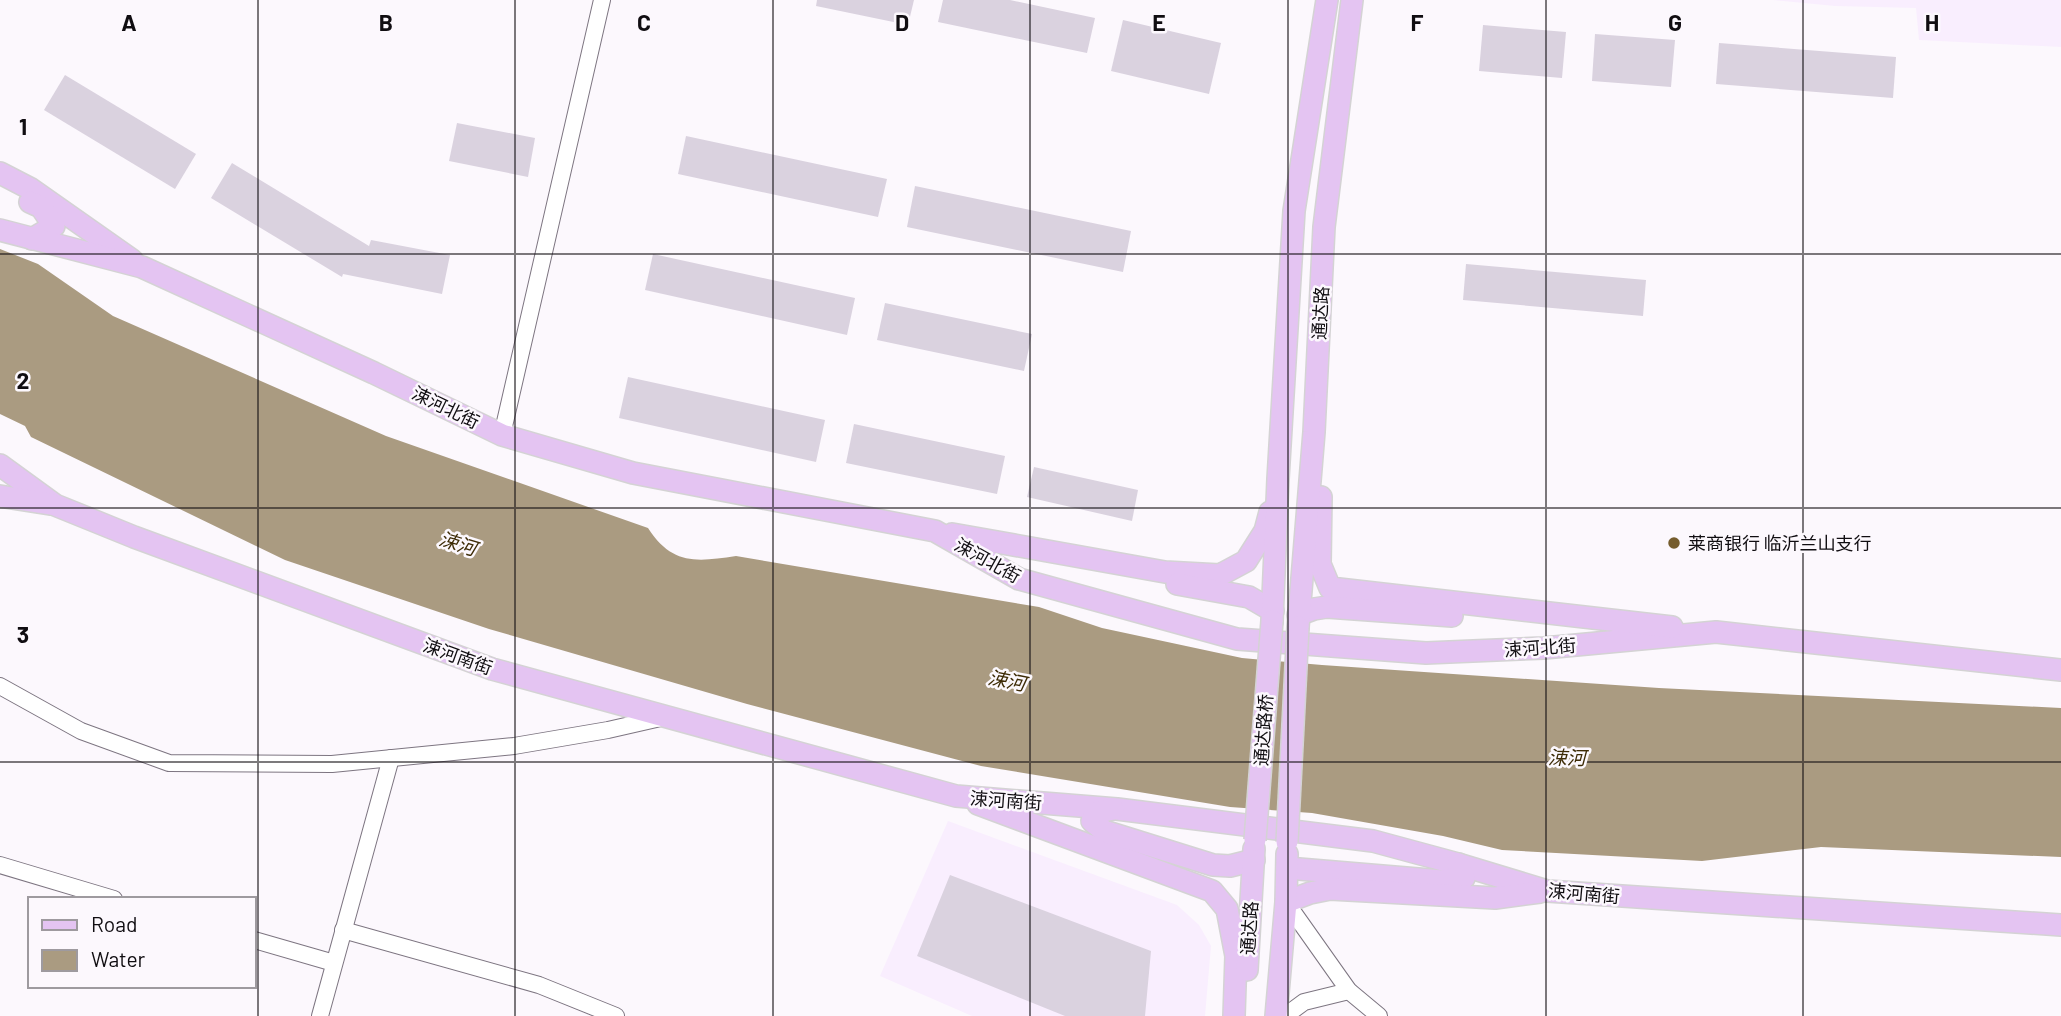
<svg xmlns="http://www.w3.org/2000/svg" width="2061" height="1016" font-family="Barlow,'Noto Sans SC',sans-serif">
<rect width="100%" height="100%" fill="#fcf8fd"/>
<g fill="#f9eefe">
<path d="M1773 0H2061V47L1919 40 1916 8 1835 6Z"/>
<path d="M948 821 1177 905 1199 925 1211 946 1205 1016H972L880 976Z"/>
</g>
<path fill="#aa9b81" d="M0 249 38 264 113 316 386 436 648 528C672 565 696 562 736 556L1039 607 1102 628 1242 658 1322 665 1659 688 2061 708V857L1821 847 1702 861 1502 850 1443 836 1312 813 1230 807 981 766 747 704 489 629 285 560 31 437 25 426 0 414Z"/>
<g fill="#dad2df">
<path d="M817 0H914L908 25 816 6Z"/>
<path d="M943 0H1010L1095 18 1087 53 938 22Z"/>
<path d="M1123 20 1221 43 1209 94 1111 71Z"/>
<path d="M1483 25 1566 32 1562 78 1479 71Z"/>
<path d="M1595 34 1675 40 1671 87 1592 81Z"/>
<path d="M1719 43 1896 57 1893 98 1716 84Z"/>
<path d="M65 75 196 154 175 189 44 110Z"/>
<path d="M457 123 535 138 528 177 449 161Z"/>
<path d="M686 136 887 179 878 217 678 174Z"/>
<path d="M232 163 369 246 371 240 450 255 442 294 343 274 342 277 211 198Z"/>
<path d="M915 186 1131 231 1123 272 907 227Z"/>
<path d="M653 254 855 298 847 335 645 290Z"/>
<path d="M1466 264 1646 280 1643 316 1463 300Z"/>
<path d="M885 303 1032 334 1024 371 877 340Z"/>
<path d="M628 377 825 420 816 462 619 418Z"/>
<path d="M854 424 1005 456 997 494 846 463Z"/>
<path d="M1034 467 1138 490 1132 521 1027 497Z"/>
<path d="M950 875 1151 951 1145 1016H1065L917 956Z"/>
</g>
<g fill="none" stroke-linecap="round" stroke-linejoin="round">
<defs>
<g id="minor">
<path d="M502 435 602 0"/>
<path d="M0 686 81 731 169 763 332 764 514 746 608 730 665 717"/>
<path d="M0 865 114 899"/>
<path d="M1286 902 1349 991 1379 1016"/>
<path d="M343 930 539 985 616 1016"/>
<path d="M254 940 334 963"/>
<path d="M320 1016 391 758"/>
<path d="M1285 1016 1304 1002 1349 991"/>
</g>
<g id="major">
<path d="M0 173 31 189 132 260"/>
<path d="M30 202 41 207 54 226 32 239"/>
<path d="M0 230 142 267 374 373 502 435 633 473 935 531 1019 579 1237 639 1426 653 1544 648 1716 632 2061 670"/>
<path d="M0 465 55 505 134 537 492 669 956 796 1117 809 1373 841 1458 864 1547 891 2061 925"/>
<path d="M0 496 50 504"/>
<path d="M1321 497 1320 564 1330 588 1672 627"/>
<path d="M952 534 1165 572 1220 575 1246 561 1265 531 1270 512"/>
<path d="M1177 584 1249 597 1273 611"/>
<path d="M1298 615 1314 609 1327 607 1452 616"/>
<path d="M1272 621 1278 479 1294 211 1327 0"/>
<path d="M1298 627 1314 432 1324 227 1352 0"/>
<path d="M978 804 1212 891 1227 909 1236 956 1234 1016"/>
<path d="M1113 809 1095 813 1092 821 1104 831 1213 865 1230 866 1254 860"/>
<path d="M1287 868 1442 881 1464 878 1458 864"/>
<path d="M1286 902 1310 893 1330 889 1495 898 1540 892"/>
<path d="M1247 970 1254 849"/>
<path d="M1276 1016 1286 902 1287 854"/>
</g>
</defs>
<use href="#minor" stroke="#7d7581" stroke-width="18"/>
<use href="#major" stroke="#d4d3d4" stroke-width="24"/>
<use href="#minor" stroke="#fff" stroke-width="16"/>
<use href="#major" stroke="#e4c4f2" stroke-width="21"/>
<defs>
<g id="major-bridge">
<path d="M1255 840 1272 621"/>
<path d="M1287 842 1298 627"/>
</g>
</defs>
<use href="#major-bridge" stroke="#d4d3d4" stroke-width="24" stroke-linecap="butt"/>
<use href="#major-bridge" stroke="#e4c4f2" stroke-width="21"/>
</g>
<path fill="none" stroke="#100d11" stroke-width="2" stroke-opacity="0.55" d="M258 0V1016M515 0V1016M773 0V1016M1030 0V1016M1288 0V1016M1546 0V1016M1803 0V1016M0 254H2061M0 508H2061M0 762H2061"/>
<circle fill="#755c2d" stroke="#fcf8fd" stroke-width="2.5" cx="1674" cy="543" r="7"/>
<g text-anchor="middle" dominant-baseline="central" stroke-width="5" stroke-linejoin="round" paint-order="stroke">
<g font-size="18" fill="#100d11" stroke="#fcf8fd">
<text transform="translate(1320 313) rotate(-87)">通达路</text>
<text transform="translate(446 407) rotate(26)">涑河北街</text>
<text transform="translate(988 560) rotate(29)">涑河北街</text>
<text transform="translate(1540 647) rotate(-4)">涑河北街</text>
<text transform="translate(458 656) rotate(20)">涑河南街</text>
<text transform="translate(1263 730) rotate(-86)">通达路桥</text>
<text transform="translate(1006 800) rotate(4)">涑河南街</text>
<text transform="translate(1584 893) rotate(5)">涑河南街</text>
<text transform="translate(1249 928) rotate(-86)">通达路</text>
</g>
<g font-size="18" fill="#100d11" stroke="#fcf8fd" text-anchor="start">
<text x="1688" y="543">莱商银行 临沂兰山支行</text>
</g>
<g font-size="19" font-style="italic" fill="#3d2b06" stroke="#fcf8fd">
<text transform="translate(458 543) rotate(17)">涑河</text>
<text transform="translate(1007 680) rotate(11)">涑河</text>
<text transform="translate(1567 757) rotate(1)">涑河</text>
</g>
</g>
<g font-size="23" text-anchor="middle" font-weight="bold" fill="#100d11" stroke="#fcf8fd" stroke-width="5" stroke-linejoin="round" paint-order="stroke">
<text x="129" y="31">A</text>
<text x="386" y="31">B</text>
<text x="644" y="31">C</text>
<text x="902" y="31">D</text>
<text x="1159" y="31">E</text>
<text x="1417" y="31">F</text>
<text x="1675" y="31">G</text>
<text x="1932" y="31">H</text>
<text x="23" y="135">1</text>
<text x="23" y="389">2</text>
<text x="23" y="643">3</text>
</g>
<rect x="28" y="897" width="228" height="91" fill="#fcf8fd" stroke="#9e9a9f" stroke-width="2"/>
<rect x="42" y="920" width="35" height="10" fill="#e4c4f2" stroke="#9e9a9f" stroke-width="2"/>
<text x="91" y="932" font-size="21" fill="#100d11">Road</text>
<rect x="42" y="950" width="35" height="21" fill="#aa9b81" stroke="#9e9a9f" stroke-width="2"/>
<text x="91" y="967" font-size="21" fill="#100d11">Water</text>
</svg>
